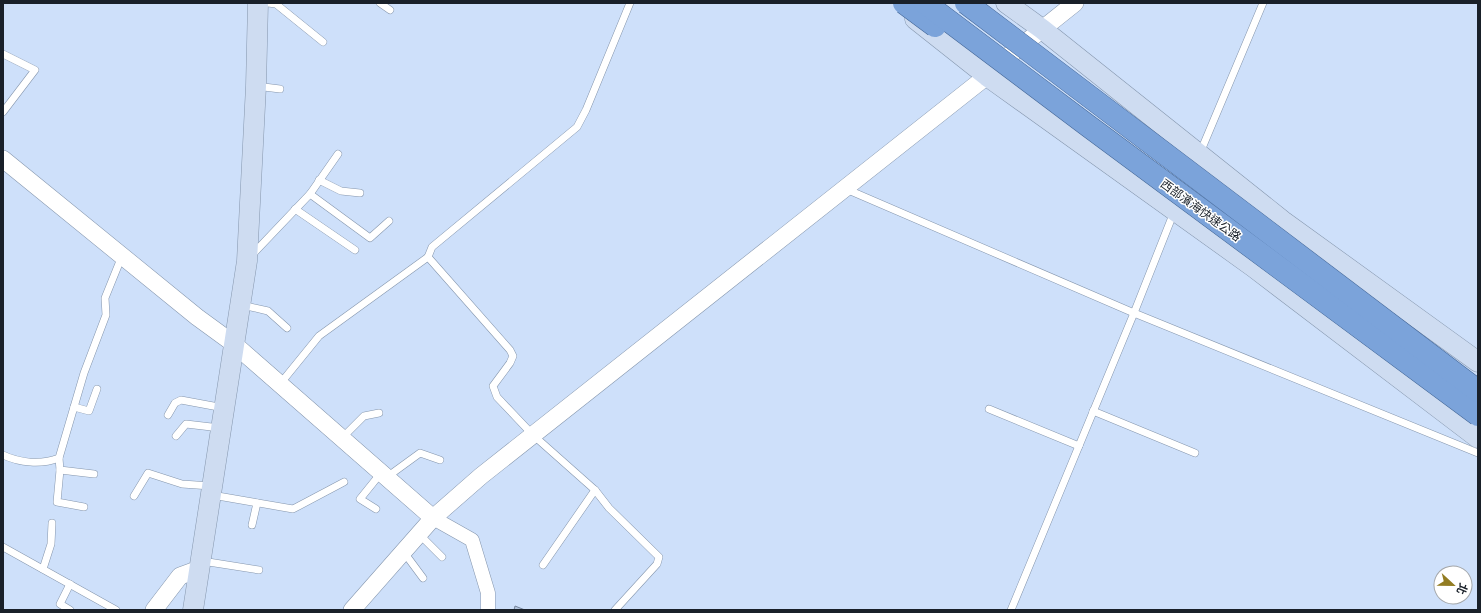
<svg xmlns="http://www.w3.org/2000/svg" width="1481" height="613" font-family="Quicksand,'Noto Sans TC',sans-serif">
<rect width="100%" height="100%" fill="#cee0fa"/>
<path fill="#b4c5de" stroke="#74849b" d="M515 606 525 610H514Z"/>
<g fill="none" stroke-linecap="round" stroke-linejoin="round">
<defs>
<g id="service">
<path d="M268 3 276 4 323 42"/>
<path d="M380 3 390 10"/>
<path d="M3 54 35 70 3 112"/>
<path d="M256 86 280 89"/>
<path d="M1200 153 1263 3"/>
<path d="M319 180 341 191 360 193"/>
<path d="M846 189 1134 313 1478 453"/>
<path d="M310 194 370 238 389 221"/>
<path d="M295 209 355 250"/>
<path d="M251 256 310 194 338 154"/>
<path d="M242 305 268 311 287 328"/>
<path d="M280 384 319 336 428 257"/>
<path d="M74 407 89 411 97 389"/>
<path d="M989 409 1079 446"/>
<path d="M1093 411 1195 453"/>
<path d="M168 415 175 403 181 400 224 408"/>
<path d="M176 436 186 424 220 428"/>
<path d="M342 438 364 416 379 413"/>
<path d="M3 455C20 463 41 465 59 458L84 373 106 315 105 298 122 256"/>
<path d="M59 458 60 470 94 474"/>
<path d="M60 470 57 502 84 507"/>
<path d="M387 477 420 453 440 460"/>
<path d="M212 495 293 509 344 482"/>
<path d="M134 496 148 473 182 484 211 486"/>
<path d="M376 509 360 499 381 473"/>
<path d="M252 525 257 503"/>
<path d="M419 534 442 557"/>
<path d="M3 547 116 610"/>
<path d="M403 551 423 578"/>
<path d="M202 561 259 570"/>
<path d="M543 565 595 490"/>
<path d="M43 569 51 544 52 523"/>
<path d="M70 584 60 604 70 610"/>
<path d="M615 610 657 564 659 557 609 508 595 490 533 435 497 397 493 386 510 363 513 356 510 350 428 257 432 247 577 127 586 110 630 3"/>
<path d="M1011 610 1134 313 1174 212"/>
</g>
<path id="minor" d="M433 518 472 540 488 593V610"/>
<g id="tertiary">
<path d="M3 159 197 317 234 344 433 518"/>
<path d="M154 610 180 576 199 569"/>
<path d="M352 610 433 518 481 476 987 76 996 66 1075 3"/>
</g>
<g id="secondary">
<path d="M1006 3 1042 29 1283 221 1478 362"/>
<path d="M915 19 987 76 1252 266 1478 438"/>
<path d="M193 610 247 261 256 86 258 3"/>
</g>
</defs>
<use href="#service" stroke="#8596ad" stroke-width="8"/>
<use href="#minor" stroke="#8596ad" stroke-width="15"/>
<use href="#tertiary" stroke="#8596ad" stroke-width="18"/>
<use href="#secondary" stroke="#8596ad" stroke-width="21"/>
<use href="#service" stroke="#fff" stroke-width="7"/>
<use href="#minor" stroke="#fff" stroke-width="14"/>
<use href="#tertiary" stroke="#fff" stroke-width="17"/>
<use href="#secondary" stroke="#cedcf1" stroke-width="20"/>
<defs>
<g id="trunk-bridge">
<path d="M904 3 935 26"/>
<path d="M925 3 1087 125 1478 415"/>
<path d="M966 3 1478 391"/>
</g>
</defs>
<use href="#trunk-bridge" stroke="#436696" stroke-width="23" stroke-linecap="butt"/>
<use href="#trunk-bridge" stroke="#7ba3da" stroke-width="22"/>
</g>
<g text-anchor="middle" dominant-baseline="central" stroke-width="3" stroke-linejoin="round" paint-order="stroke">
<g font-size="12" fill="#192029" stroke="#fff">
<text transform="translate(1201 210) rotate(36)">西部濱海快速公路</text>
</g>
</g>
<rect width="1481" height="613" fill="none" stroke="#192029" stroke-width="8"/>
<g transform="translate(1453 585) rotate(112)"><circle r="19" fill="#ffffff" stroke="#a3a6a9"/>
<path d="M0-3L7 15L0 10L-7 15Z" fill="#927c22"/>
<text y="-6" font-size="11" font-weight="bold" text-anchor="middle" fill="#192029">北</text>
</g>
</svg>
